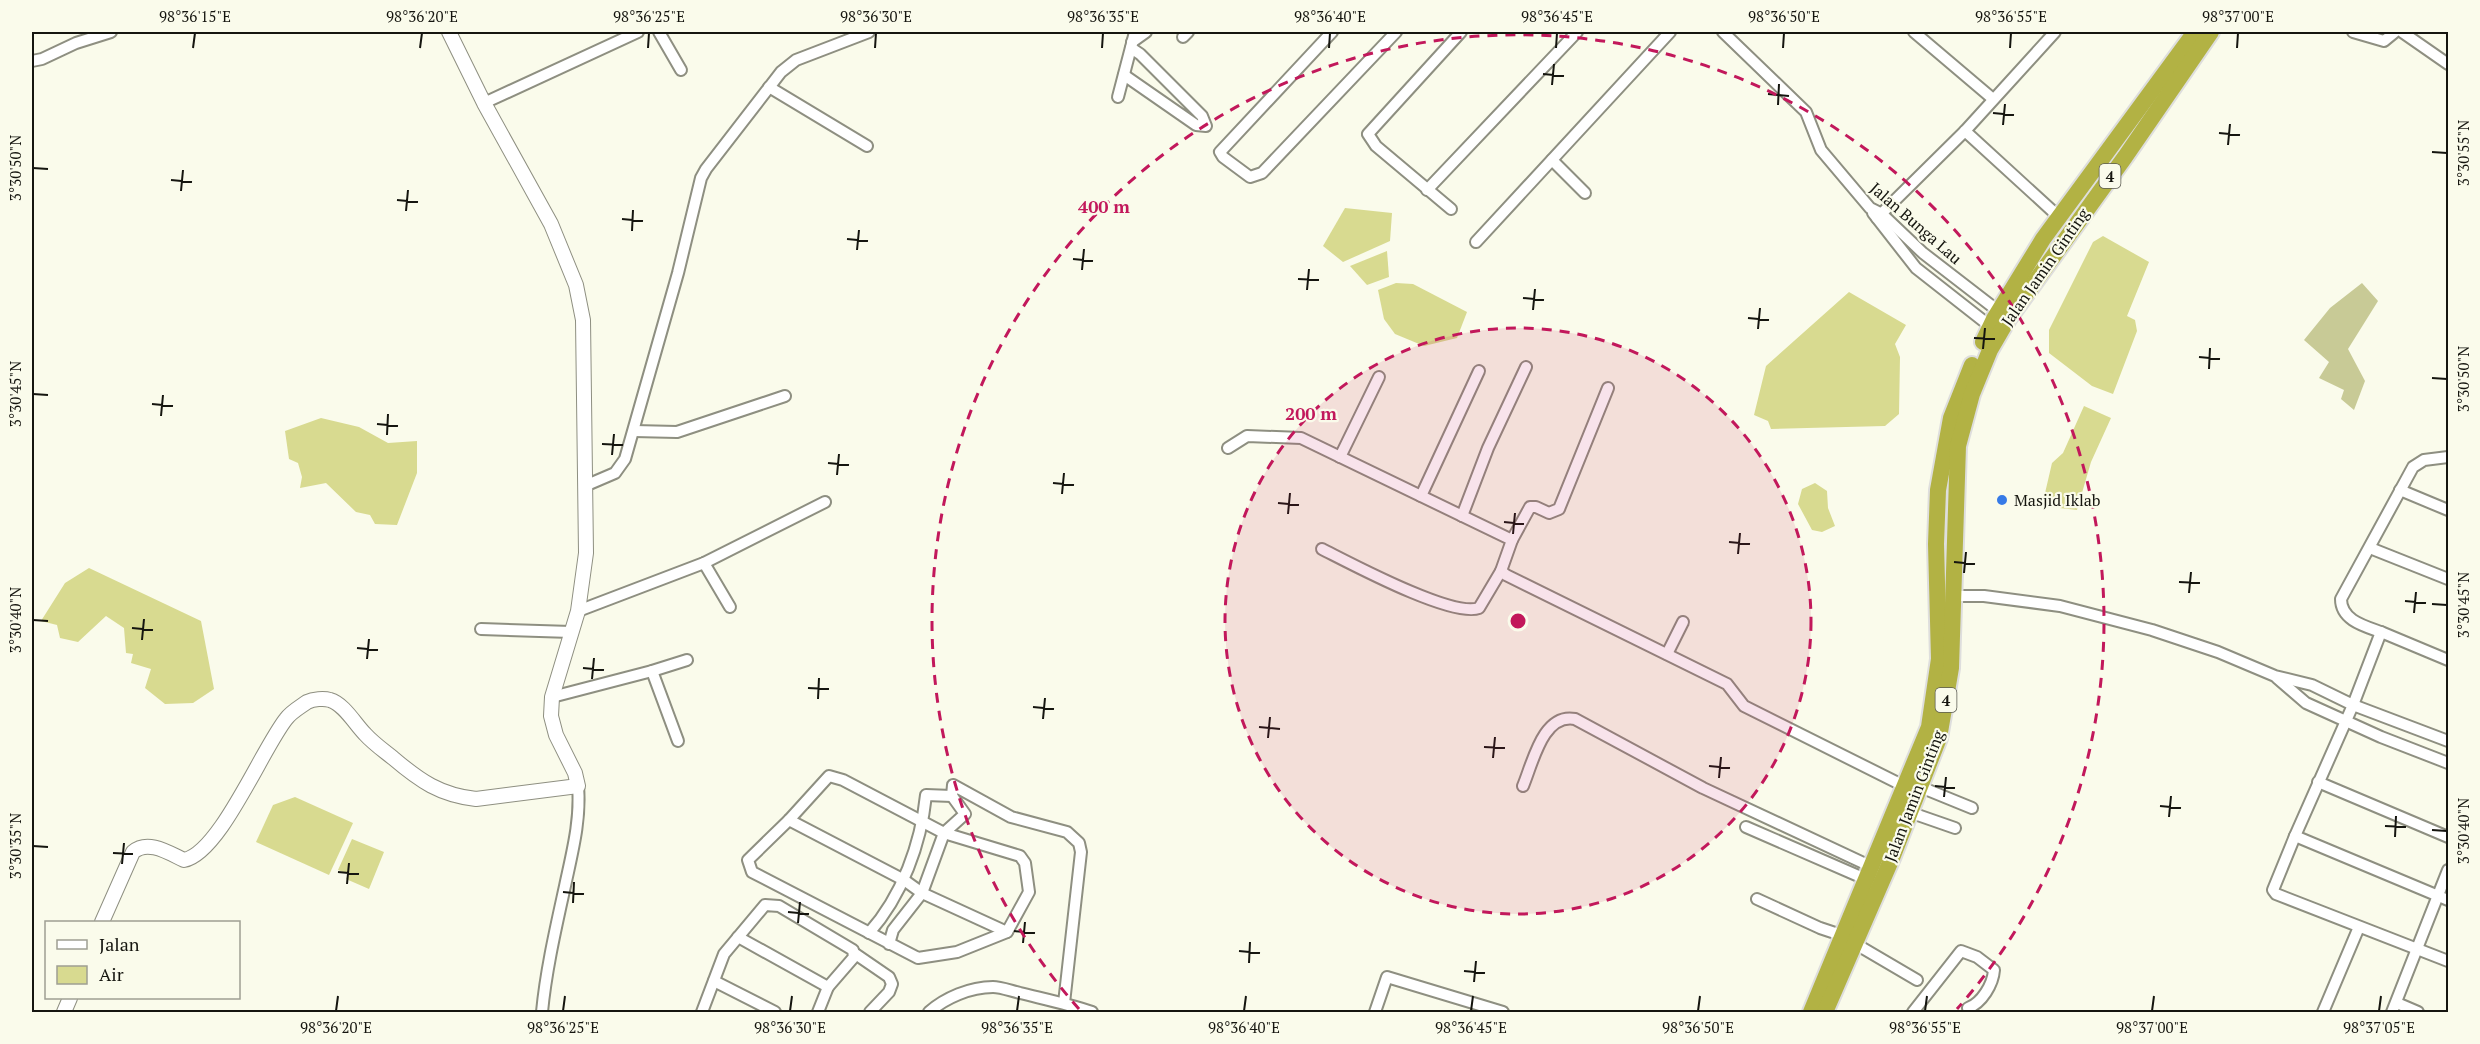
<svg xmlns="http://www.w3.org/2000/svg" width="2480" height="1044" font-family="'PT Serif',serif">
<rect width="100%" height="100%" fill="#fafbeb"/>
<path fill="#c8ca96" d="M2362 283 2378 301 2348 349 2365 381 2354 410 2341 399 2344 390 2319 378 2329 362 2304 340 2330 308Z"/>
<g fill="#d8da90">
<path d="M1345 208 1392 213 1390 241 1343 262 1323 246Z"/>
<path d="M2103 236 2149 262 2127 316 2135 320 2137 331 2113 394 2092 386 2049 353V330L2093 242Z"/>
<path d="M1387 251 1389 277 1367 285 1350 266Z"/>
<path d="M1396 283 1413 284 1467 312 1457 338 1424 346 1395 334 1384 319 1378 290Z"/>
<path d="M1849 292 1906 325 1895 344 1900 357 1899 414 1885 426 1771 429 1768 421 1754 415 1766 366Z"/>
<path d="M2084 406 2111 418 2091 462 2077 510 2042 506 2052 463 2063 453Z"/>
<path d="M321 418 359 427 388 443 417 441V473L397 525 375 524 370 515 356 512 326 483 300 488 302 477 298 463 289 459 285 431Z"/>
<path d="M1815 483 1827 491 1828 508 1835 526 1822 532 1812 530 1798 504 1802 489Z"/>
<path d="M89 568 201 621 214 689 193 703 165 704 145 688 151 669 131 663 133 654 126 653 124 628 106 616 78 642 60 638 57 625 41 621 65 583Z"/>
<path d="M295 797 353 823 329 875 256 842 273 805Z"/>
<path d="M352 839 384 852 369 889 346 879 348 874 338 870Z"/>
</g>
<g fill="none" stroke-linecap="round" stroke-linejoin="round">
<defs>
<g id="minor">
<path d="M659 32 681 70"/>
<path d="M1332 32 1220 152 1223 157 1250 177 1262 173 1396 32"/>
<path d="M1723 32 1806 112 1821 150 1870 208 1882 214 1923 253 2002 314"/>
<path d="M1914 32 1993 99"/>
<path d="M2353 32 2384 41 2395 32"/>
<path d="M2402 32 2448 64"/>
<path d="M1183 37 1188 32"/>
<path d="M1132 42 1146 32"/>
<path d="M32 61 42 59 76 43 111 32"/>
<path d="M1124 75 1196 125 1206 126 1202 116 1140 54 1131 48"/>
<path d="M769 87 867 146"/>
<path d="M1118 97 1135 32"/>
<path d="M484 103 638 32"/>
<path d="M1965 131 2059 217"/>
<path d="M1552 160 1585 193"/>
<path d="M1427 190 1577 32"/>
<path d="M1451 209 1376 146 1368 134 1461 32"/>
<path d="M1873 213 1916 268 1995 330"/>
<path d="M1877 218 1965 131 2055 32"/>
<path d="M1476 242 1670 32"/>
<path d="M634 431 677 432 785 396"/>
<path d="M1228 448 1247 436 1301 438 1512 540 1501 571 1506 575 1727 684 1744 706 1906 787"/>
<path d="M1340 457 1379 377"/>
<path d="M587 485 615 473 625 459 678 273 701 178 706 169 781 72 796 60 869 32"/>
<path d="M2400 490 2448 510"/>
<path d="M1421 496 1479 371"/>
<path d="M1462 516 1488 448 1526 367"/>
<path d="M1512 540 1530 507H1536L1549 513 1559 509 1608 388"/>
<path d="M2370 548 2448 579"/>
<path d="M1322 549C1350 563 1452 618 1479 608L1501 571"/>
<path d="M704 563 730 607"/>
<path d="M1954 596H1984L2060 606 2152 630 2218 652 2275 676 2312 685 2353 705 2448 741"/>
<path d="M578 611 704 563 825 502"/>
<path d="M481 629 571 632"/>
<path d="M2381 632C2364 626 2341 620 2341 599L2413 467 2424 460 2448 457"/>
<path d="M1667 654 1683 622"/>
<path d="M2448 660 2381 632 2353 705 2295 836 2273 890 2276 894 2448 961"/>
<path d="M652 671 678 741"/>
<path d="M2277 678 2306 703 2381 737 2448 763"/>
<path d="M552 697 652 671 687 660"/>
<path d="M829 776 843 780 944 833 1020 856 1025 863 1029 892 1007 932 957 952 918 958 752 872 748 860 789 820Z"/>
<path d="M2318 782 2448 837"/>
<path d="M1523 786C1533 762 1543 713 1575 719L1703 788 1872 867"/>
<path d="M1918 786 1972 808"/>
<path d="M1909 812 1955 828"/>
<path d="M789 820 904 880 922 893 1007 932"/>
<path d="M1746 827 1870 881"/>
<path d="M2295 836 2448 900"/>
<path d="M1757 899 1820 928 1844 936"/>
<path d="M869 933C902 896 921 844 926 795L952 796"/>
<path d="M738 937 828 987"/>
<path d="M1854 943 1917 980"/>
<path d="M889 944 893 930 922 893 944 833 965 814 952 796 953 785 1011 817 1067 832 1079 843 1081 852 1064 1003"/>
<path d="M854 953 889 977 892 984 889 992 870 1012"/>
<path d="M714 981 775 1012"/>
<path d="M2397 1003 2418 1012"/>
<path d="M542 1012C546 970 556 927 565 886 572 853 581 820 578 786"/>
<path d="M702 1012 724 954 765 905 779 906 853 950 854 957 828 987 818 1012"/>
<path d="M929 1012C945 998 970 987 993 987 1001 987 1011 991 1020 993 1044 999 1068 1004 1092 1012"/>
<path d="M1375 1012 1387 977 1503 1012"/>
<path d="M1913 1012 1961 951 1977 957 1994 970C1993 984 1982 1003 1968 1008"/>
<path d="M2323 1012 2359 927"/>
<path d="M2392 1012 2448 870"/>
</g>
<g id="tertiary">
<path d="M102 922 133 852C148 839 169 853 184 860 220 853 262 749 286 719 291 712 300 707 307 702 313 699 324 698 330 700 344 704 355 724 365 734 373 743 383 750 393 758 420 781 440 795 476 799L578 786 575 773 556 735 551 716 552 697 578 611 586 553 583 320 576 285 551 224 484 103 449 32"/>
<path d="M64 1012 70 998"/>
</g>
<g id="trunk">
<path d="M1983 342 1994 319 2043 239 2195 32"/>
<path d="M1811 1012 1929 727 1939 659 1936 544 1938 490 1951 418 1972 365"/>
<path d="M1825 1012 1892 858 1939 738 1951 668 1958 446 1972 394 1990 350 2008 319 2125 157 2211 32"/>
</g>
</defs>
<use href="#minor" stroke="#8e8f81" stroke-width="14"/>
<use href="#tertiary" stroke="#8e8f81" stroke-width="16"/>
<use href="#trunk" stroke="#dededd" stroke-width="20"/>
<use href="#minor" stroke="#fff" stroke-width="10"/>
<use href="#tertiary" stroke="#fff" stroke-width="14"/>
<use href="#trunk" stroke="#b2b244" stroke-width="16"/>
</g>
<path fill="none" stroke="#15150f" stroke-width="2" d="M193 48 195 33M420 48 422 33M648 48 649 33M875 48 876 33M1102 48 1103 33M1329 48 1330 33M1556 48 1557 33M1783 48 1784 33M2010 48 2011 33M2237 48 2238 33M1543 74 1564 76M1552 85 1554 64M1768 94 1789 96M1778 105 1779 84M1993 113 2014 115M2003 125 2005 104M2219 133 2240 135M2228 145 2230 124M2432 152 2447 153M33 168 48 169M171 180 192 182M181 191 183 170M397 200 418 202M406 211 408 190M622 219 643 221M632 231 633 210M847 239 868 241M857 250 859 230M1073 259 1093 261M1082 270 1084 249M1298 279 1319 280M1307 290 1309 269M1523 298 1544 300M1533 310 1535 289M1748 318 1769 320M1758 329 1760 308M1974 338 1995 339M1983 349 1985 328M2199 357 2220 359M2209 369 2210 348M2432 378 2447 379M33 394 48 395M152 404 173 406M161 416 163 395M377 424 398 426M387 435 388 414M602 444 623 445M612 455 614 434M828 463 849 465M837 475 839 454M1053 483 1074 485M1062 494 1064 473M1278 503 1299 505M1288 514 1290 493M1504 522 1524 524M1513 534 1515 513M1729 542 1750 544M1738 554 1740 533M1954 562 1975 564M1964 573 1966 552M2179 582 2200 583M2189 593 2191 572M2405 601 2426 603M2432 604 2447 605M2414 613 2416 592M33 620 48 621M132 628 153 630M142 640 144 619M357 648 378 650M367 659 369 639M583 668 604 670M592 679 594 658M808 688 829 689M818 699 819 678M1033 707 1054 709M1043 719 1045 698M1259 727 1280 729M1268 738 1270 717M1484 747 1505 748M1493 758 1495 737M1709 766 1730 768M1719 778 1721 757M1935 786 1955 788M1944 797 1946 777M2160 806 2181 808M2169 817 2171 796M2385 826 2406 827M2432 830 2447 831M2395 837 2396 816M33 846 48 847M113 853 133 854M122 864 124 843M338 872 359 874M347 884 349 863M563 892 584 894M573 903 574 882M788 912 809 914M798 923 800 902M1014 931 1035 933M1023 943 1025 922M1239 951 1260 953M1249 963 1250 942M1464 971 1485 973M1474 982 1476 961M336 1011 338 996M563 1011 565 996M790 1011 792 996M1017 1011 1019 996M1244 1011 1246 996M1471 1011 1473 996M1698 1011 1700 996M1925 1011 1927 996M2152 1011 2154 996M2379 1011 2381 996"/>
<circle cx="1518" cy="621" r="293" fill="#c2185b" fill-opacity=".12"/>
<g fill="none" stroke="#c2185b" stroke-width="3" stroke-dasharray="10 8">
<circle cx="1518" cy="621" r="293"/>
<path d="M1079 1009A586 586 0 1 1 1957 1009"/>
</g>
<circle fill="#367ae7" stroke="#fafbeb" stroke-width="2" cx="2002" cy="500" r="6"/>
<g text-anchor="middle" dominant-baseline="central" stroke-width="4.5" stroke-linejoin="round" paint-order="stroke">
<g fill="#fafbeb" stroke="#5a5a51" stroke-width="1.5">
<rect x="2099.5" y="164" width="21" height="24" rx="4.5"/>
<rect x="1935.5" y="688" width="21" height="24" rx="4.5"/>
</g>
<g font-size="15" font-weight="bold" fill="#15150f">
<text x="2110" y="176">4</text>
<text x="1946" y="700">4</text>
</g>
<g font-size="16" fill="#15150f" stroke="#fafbeb">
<text transform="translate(1916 223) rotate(41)">Jalan Bunga Lau</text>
<text transform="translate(2045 267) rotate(-55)">Jalan Jamin Ginting</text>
<text transform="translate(1914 796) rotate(-69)">Jalan Jamin Ginting</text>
</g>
<g font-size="16" fill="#15150f" stroke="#fafbeb" text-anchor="start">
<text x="2014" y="500">Masjid Iklab</text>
</g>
</g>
<circle cx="1518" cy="621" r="9" fill="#c2185b" stroke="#fafbeb" stroke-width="3"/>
<g font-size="18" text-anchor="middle" font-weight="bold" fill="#c2185b" stroke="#fafbeb" stroke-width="4.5" stroke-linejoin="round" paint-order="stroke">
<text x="1104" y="213">400 m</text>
<text x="1311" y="420">200 m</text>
</g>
<rect width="2480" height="1044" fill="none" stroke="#fafbeb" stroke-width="66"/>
<rect x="45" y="921" width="195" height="78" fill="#fafbeb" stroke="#9e9f93" stroke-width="1.5"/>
<rect x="57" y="940" width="30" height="9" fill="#ffffff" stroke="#9e9f93" stroke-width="1.5"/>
<text x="99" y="951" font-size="18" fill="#15150f">Jalan</text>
<rect x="57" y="966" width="30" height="18" fill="#d8da90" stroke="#9e9f93" stroke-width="1.5"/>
<text x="99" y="981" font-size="18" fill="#15150f">Air</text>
<rect x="33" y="33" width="2414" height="978" fill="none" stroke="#15150f" stroke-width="2"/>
<g font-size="15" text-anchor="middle" fill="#15150f">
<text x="195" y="22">98°36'15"E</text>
<text x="422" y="22">98°36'20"E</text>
<text x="649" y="22">98°36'25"E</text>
<text x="876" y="22">98°36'30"E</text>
<text x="1103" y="22">98°36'35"E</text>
<text x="1330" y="22">98°36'40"E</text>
<text x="1557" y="22">98°36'45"E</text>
<text x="1784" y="22">98°36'50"E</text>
<text x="2011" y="22">98°36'55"E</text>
<text x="2238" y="22">98°37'00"E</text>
<text transform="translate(2464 153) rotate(-90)" y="5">3°30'55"N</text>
<text transform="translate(16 168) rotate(-90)" y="5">3°30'50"N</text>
<text transform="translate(2464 379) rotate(-90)" y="5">3°30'50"N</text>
<text transform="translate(16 394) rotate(-90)" y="5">3°30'45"N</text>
<text transform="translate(2464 605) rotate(-90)" y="5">3°30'45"N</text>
<text transform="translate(16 620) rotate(-90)" y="5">3°30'40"N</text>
<text transform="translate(2464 831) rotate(-90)" y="5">3°30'40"N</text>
<text transform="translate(16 846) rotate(-90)" y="5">3°30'35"N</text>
<text x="336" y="1033">98°36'20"E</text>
<text x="563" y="1033">98°36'25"E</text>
<text x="790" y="1033">98°36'30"E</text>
<text x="1017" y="1033">98°36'35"E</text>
<text x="1244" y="1033">98°36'40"E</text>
<text x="1471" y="1033">98°36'45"E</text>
<text x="1698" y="1033">98°36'50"E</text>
<text x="1925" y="1033">98°36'55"E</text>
<text x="2152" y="1033">98°37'00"E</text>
<text x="2379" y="1033">98°37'05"E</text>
</g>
</svg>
